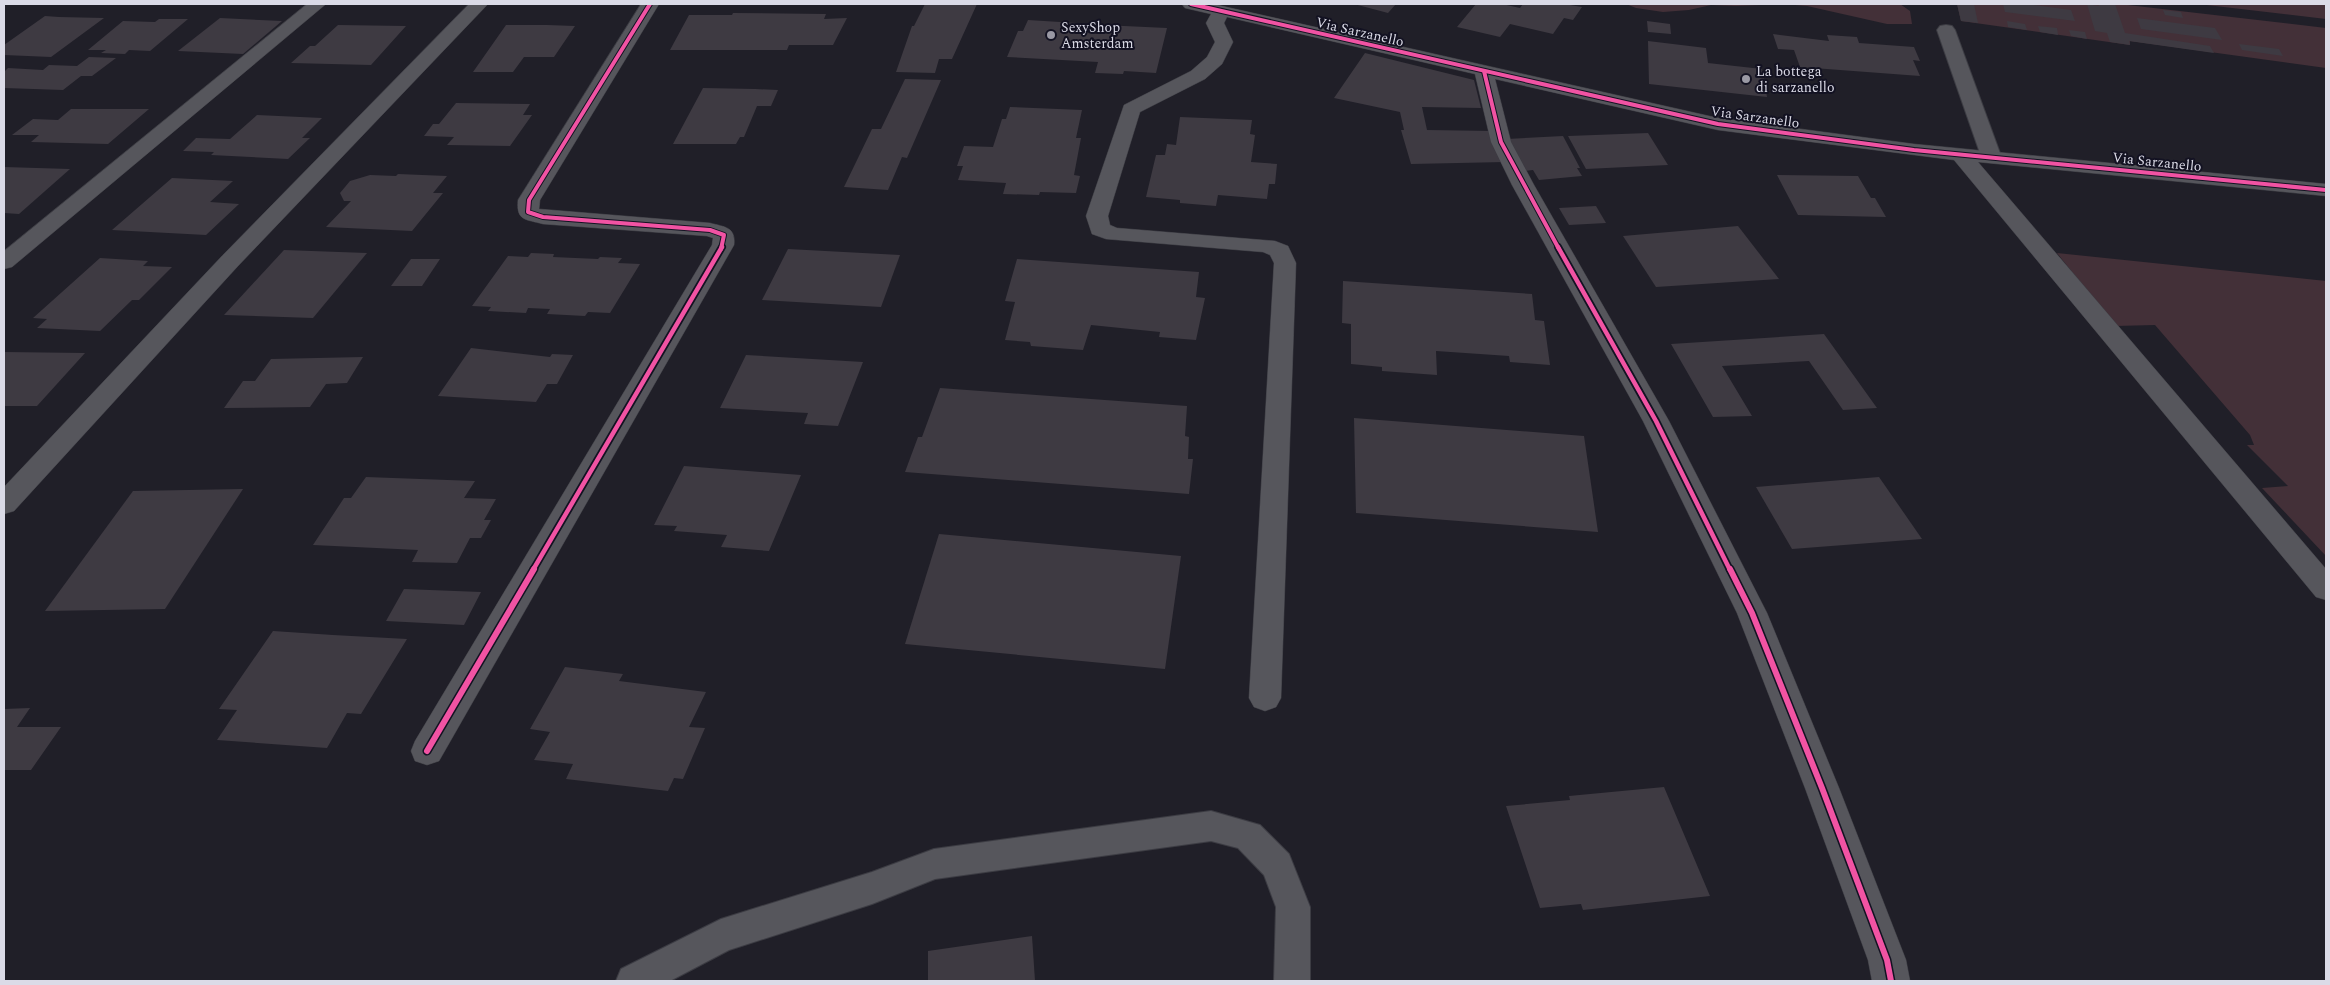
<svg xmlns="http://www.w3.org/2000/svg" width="2330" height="985" font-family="Spectral,serif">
<rect width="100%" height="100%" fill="#201f28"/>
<g fill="#433038">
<path d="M1626 4H1900L1910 11 1912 24H1887L1807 6 1783 4 1736 6 1711 5 1689 10 1663 12 1636 8Z"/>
<path d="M1957 4H2119L2326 28V68L2130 41V45L1961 21Z"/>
<path d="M2198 4H2326V19Z"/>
<path d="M2057 253 2326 281V556L2262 488 2288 486 2247 445H2254L2250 435 2155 325 2115 326Z"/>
</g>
<g fill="#3e3a42">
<path d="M925 4H977L952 59H939L935 73 896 72 912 26H914Z"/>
<path d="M1354 4H1396L1388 13Z"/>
<path d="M1476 4H1502L1520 8 1523 4H1564L1582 7 1573 20 1564 18 1553 34 1510 24 1500 37 1457 27Z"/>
<path d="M1957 4H1974L1978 23 1961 21Z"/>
<path d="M2003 4H2026L2071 10 2075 21 2005 12Z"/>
<path d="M2087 4 2099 6 2098 4H2115L2125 33 2210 46 2214 53 2129 41 2130 45 2110 42 2107 33 2095 31Z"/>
<path d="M2163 10 2181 12 2183 18 2165 15Z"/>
<path d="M733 13 826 14 824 19 847 18 833 45H789L787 50H670L689 15H732Z"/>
<path d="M45 16 59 17 104 18 51 57 4 55V45Z"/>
<path d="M220 18 282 21 243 54 178 51Z"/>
<path d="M2137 18 2215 28 2222 40 2141 29Z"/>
<path d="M159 19H188L150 51 129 50 125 54 101 53 106 50H88L123 21 155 22Z"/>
<path d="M1028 20 1092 24 1088 33 1100 34 1103 25 1167 28 1156 73 1124 71 1123 74 1095 73 1098 62 1007 57 1018 31H1023Z"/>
<path d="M1647 21 1670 24 1671 34 1648 32Z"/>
<path d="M2007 21 2025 24 2027 30 2008 27Z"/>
<path d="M338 25 406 26 371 65 291 63 310 46H315Z"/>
<path d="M506 25H547L575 26 554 57H524L513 72H473Z"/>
<path d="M2038 26 2057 28 2058 35 2040 32Z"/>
<path d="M2069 30 2085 32 2087 39 2071 36Z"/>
<path d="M1773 34 1829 41 1827 35 1857 37 1859 43 1914 47 1920 61 1913 60 1920 76 1800 67 1794 50 1778 49Z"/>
<path d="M1648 41 1706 48 1708 63 1762 69 1767 97 1649 84Z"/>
<path d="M2239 44 2279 49 2283 56 2242 50Z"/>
<path d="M1365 53 1474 80 1481 108 1422 107 1427 130 1493 131 1505 162 1411 164 1401 130H1404L1400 112 1334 98Z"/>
<path d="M89 57 116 58 92 76H81L63 90 4 88V72L8 68 43 70 49 65 77 66Z"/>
<path d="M905 79 941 80 907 158 902 157 888 190 844 187 872 129H881Z"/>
<path d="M703 88 755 89 778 90 771 106H757L744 137H740L736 144H673Z"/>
<path d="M456 103 530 104 523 115H532L510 146 447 145 454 137 424 136 433 124H439Z"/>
<path d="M1010 107 1082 110 1076 138H1081L1074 175 1080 176 1076 193 1040 192 1039 195 1003 194 1006 183 958 180 963 166H957L964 146 993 147 1002 119H1006Z"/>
<path d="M71 109H149L108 144 31 142 39 135H12L33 119 58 120Z"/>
<path d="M257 115 322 118 302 138H310L288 159 211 155 214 152 183 151 196 138 230 139Z"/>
<path d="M1180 117 1252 120 1250 134 1255 135 1251 162 1277 164 1275 184H1269L1267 199 1218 195 1216 206 1180 203V200L1146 197 1156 155H1165L1167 144 1176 145Z"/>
<path d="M1648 133 1668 165 1586 169 1568 136Z"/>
<path d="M1563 136 1580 168H1577L1582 176 1539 180 1533 170 1523 171 1507 139Z"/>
<path d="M4 167 70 169 19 214 4 213Z"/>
<path d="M398 174 447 176 433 193H443L412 231 326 227 351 201H344L340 193 350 181 370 175 396 176Z"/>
<path d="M1777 175 1858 176 1871 198H1875L1886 217 1798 215Z"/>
<path d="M172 178 233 181 210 202 239 204 206 235 112 230Z"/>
<path d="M1596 206 1606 223 1569 225 1559 208Z"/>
<path d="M1738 226 1779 279 1656 287 1623 236Z"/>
<path d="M788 249 900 255 881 307 762 300Z"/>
<path d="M284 250 367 253 313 318 224 315Z"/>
<path d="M531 253 554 254 553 257 598 259 600 257 622 258 618 263 640 264 610 313 588 312 585 316 547 314 550 309 528 308 526 313 488 311 491 307 472 306 508 256 528 257Z"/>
<path d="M100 258 148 261 143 266 172 267 139 300H132L100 331 37 328 47 319 33 318Z"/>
<path d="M411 259H440L422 286H391Z"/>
<path d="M1017 259 1199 272 1196 297 1205 298 1196 340 1159 337 1160 332 1091 325 1083 350 1031 346 1030 342 1005 340 1015 302 1005 301Z"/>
<path d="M1343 281 1532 294 1535 320 1544 321 1550 365 1510 362 1509 356 1436 351 1437 375 1382 371V367L1351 364V324L1342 323Z"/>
<path d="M1824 334 1877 408 1843 410 1809 361 1722 366 1752 416 1713 417 1671 344Z"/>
<path d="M471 348 550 357 552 354 573 355 557 384H547L536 402 438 396Z"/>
<path d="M4 352 85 353 37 406H4Z"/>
<path d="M746 355 863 362 838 426 804 424 808 413 720 408Z"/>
<path d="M363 357 347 383 326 384 310 407 224 408 243 381H255L271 359Z"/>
<path d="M940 388 1187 406 1185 436 1189 437 1188 459H1193L1189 494 905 472 918 437H922Z"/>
<path d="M1354 418 1584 436 1598 532 1356 513Z"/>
<path d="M684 466 801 475 769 551 721 547 727 535 674 531 677 526 654 525Z"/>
<path d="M366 477 475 481 464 498 496 499 484 520H491L481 538H470L457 563 412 562 418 550 313 545 344 498H351Z"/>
<path d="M1879 477 1922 539 1792 549 1756 487Z"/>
<path d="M243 489 165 609 45 611 133 491Z"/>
<path d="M939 534 1181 556 1165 669 905 644Z"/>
<path d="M404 589 481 592 464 625 386 621Z"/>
<path d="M273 631 333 635 407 639 361 714 347 713 327 748 217 740 237 710 219 709Z"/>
<path d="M565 667 623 674 619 681 706 692 689 727 705 728 683 779 674 778 668 791 566 779 573 764 534 760 550 732 530 729Z"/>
<path d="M30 708 17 727H61L31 770H4V709Z"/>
<path d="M1664 787 1710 896 1583 910 1581 904 1540 908 1506 806 1570 800 1569 796Z"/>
<path d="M1032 936 1035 981H928V951Z"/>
</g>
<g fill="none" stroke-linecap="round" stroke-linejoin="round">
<defs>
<g id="lane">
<path d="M1946 25 1952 26 1955 30 2001 156 1998 160 1991 162 1984 160 1981 156 1937 30 1940 26Z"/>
<path d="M1211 811 1260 825 1289 854 1310 907V981H1274L1276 907 1264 875 1238 848 1211 841 935 879 872 904 729 950 670 981H616L621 969 721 919 872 872 934 849Z"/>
</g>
<g id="street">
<path d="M307 4H326L12 267 4 269V251Z"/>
<path d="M469 4H488L238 266 14 511 4 514V487L222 256Z"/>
<path d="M641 4H659L540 200 539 209 710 223C725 227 736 227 734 245L439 761 427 765 415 761 411 751 415 741 712 245 713 238 707 236 543 224C525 219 516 221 518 200Z"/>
<path d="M1182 4H1213L1718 118 1914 144 2326 184V196L1978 162 2326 569V600L2316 597 1954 160 1718 130 1495 79 1511 142 1534 185 1669 421 1767 613 1839 788 1906 960 1910 981H1872L1868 960 1805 788 1737 613 1643 421 1512 185 1491 142 1475 74 1227 17 1224 23 1233 42 1222 64 1205 79 1140 112 1108 216 1110 225 1117 228 1275 241 1288 246 1296 263 1281 698 1276 707 1265 711 1254 707 1249 698 1274 263 1270 255 1263 252 1106 239 1092 234 1086 216 1124 105 1191 71 1207 57 1215 42 1206 23 1211 14 1185 8Z"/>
</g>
</defs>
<use href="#lane" stroke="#3c3c43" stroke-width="2"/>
<use href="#street" stroke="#3c3c43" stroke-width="1"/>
<use href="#lane" fill="#56565c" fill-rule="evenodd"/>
<use href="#street" fill="#56565c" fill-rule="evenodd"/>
<defs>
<g id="cycleway-far2">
<path d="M650 4 529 200 528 212 543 217 710 230 724 235 721 249"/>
<path d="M1191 4 1718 124 1914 150 2326 190"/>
<path d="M1484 71 1501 142 1559 249"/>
</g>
<g id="cycleway-far1">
<path d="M1558 247 1656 421 1730 570"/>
<path d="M533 570 722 247"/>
</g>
<g id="cycleway">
<path d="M1730 569 1752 613 1822 788 1887 960 1891 981"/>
<path d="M427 751 534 569"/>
</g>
</defs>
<use href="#cycleway-far2" stroke="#131222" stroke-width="6"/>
<use href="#cycleway-far1" stroke="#131222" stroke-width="8"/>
<use href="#cycleway" stroke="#131222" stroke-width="9"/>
<use href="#cycleway-far2" stroke="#f153a3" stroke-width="4"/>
<use href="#cycleway-far1" stroke="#f153a3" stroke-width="4.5"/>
<use href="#cycleway" stroke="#f153a3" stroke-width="6"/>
</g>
<g fill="#9a99a4" stroke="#131222" stroke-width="2">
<circle cx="1051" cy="35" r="5"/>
<circle cx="1746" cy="79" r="5"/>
</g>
<g text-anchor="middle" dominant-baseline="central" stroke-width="4" stroke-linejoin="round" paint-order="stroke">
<g font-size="14" fill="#dbdbe7" stroke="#131222" text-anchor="start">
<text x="1061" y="27">SexyShop<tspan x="1061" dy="16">Amsterdam</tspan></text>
<text x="1756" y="71">La bottega<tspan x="1756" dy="16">di sarzanello</tspan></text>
</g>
<g font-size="14" fill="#dbdbe7" stroke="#131222">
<text transform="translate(1360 32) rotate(13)">Via Sarzanello</text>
<text transform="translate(1755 117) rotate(8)">Via Sarzanello</text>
<text transform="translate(2157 162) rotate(6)">Via Sarzanello</text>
</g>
</g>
<rect width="2330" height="985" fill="none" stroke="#dbdbe7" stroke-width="10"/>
</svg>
